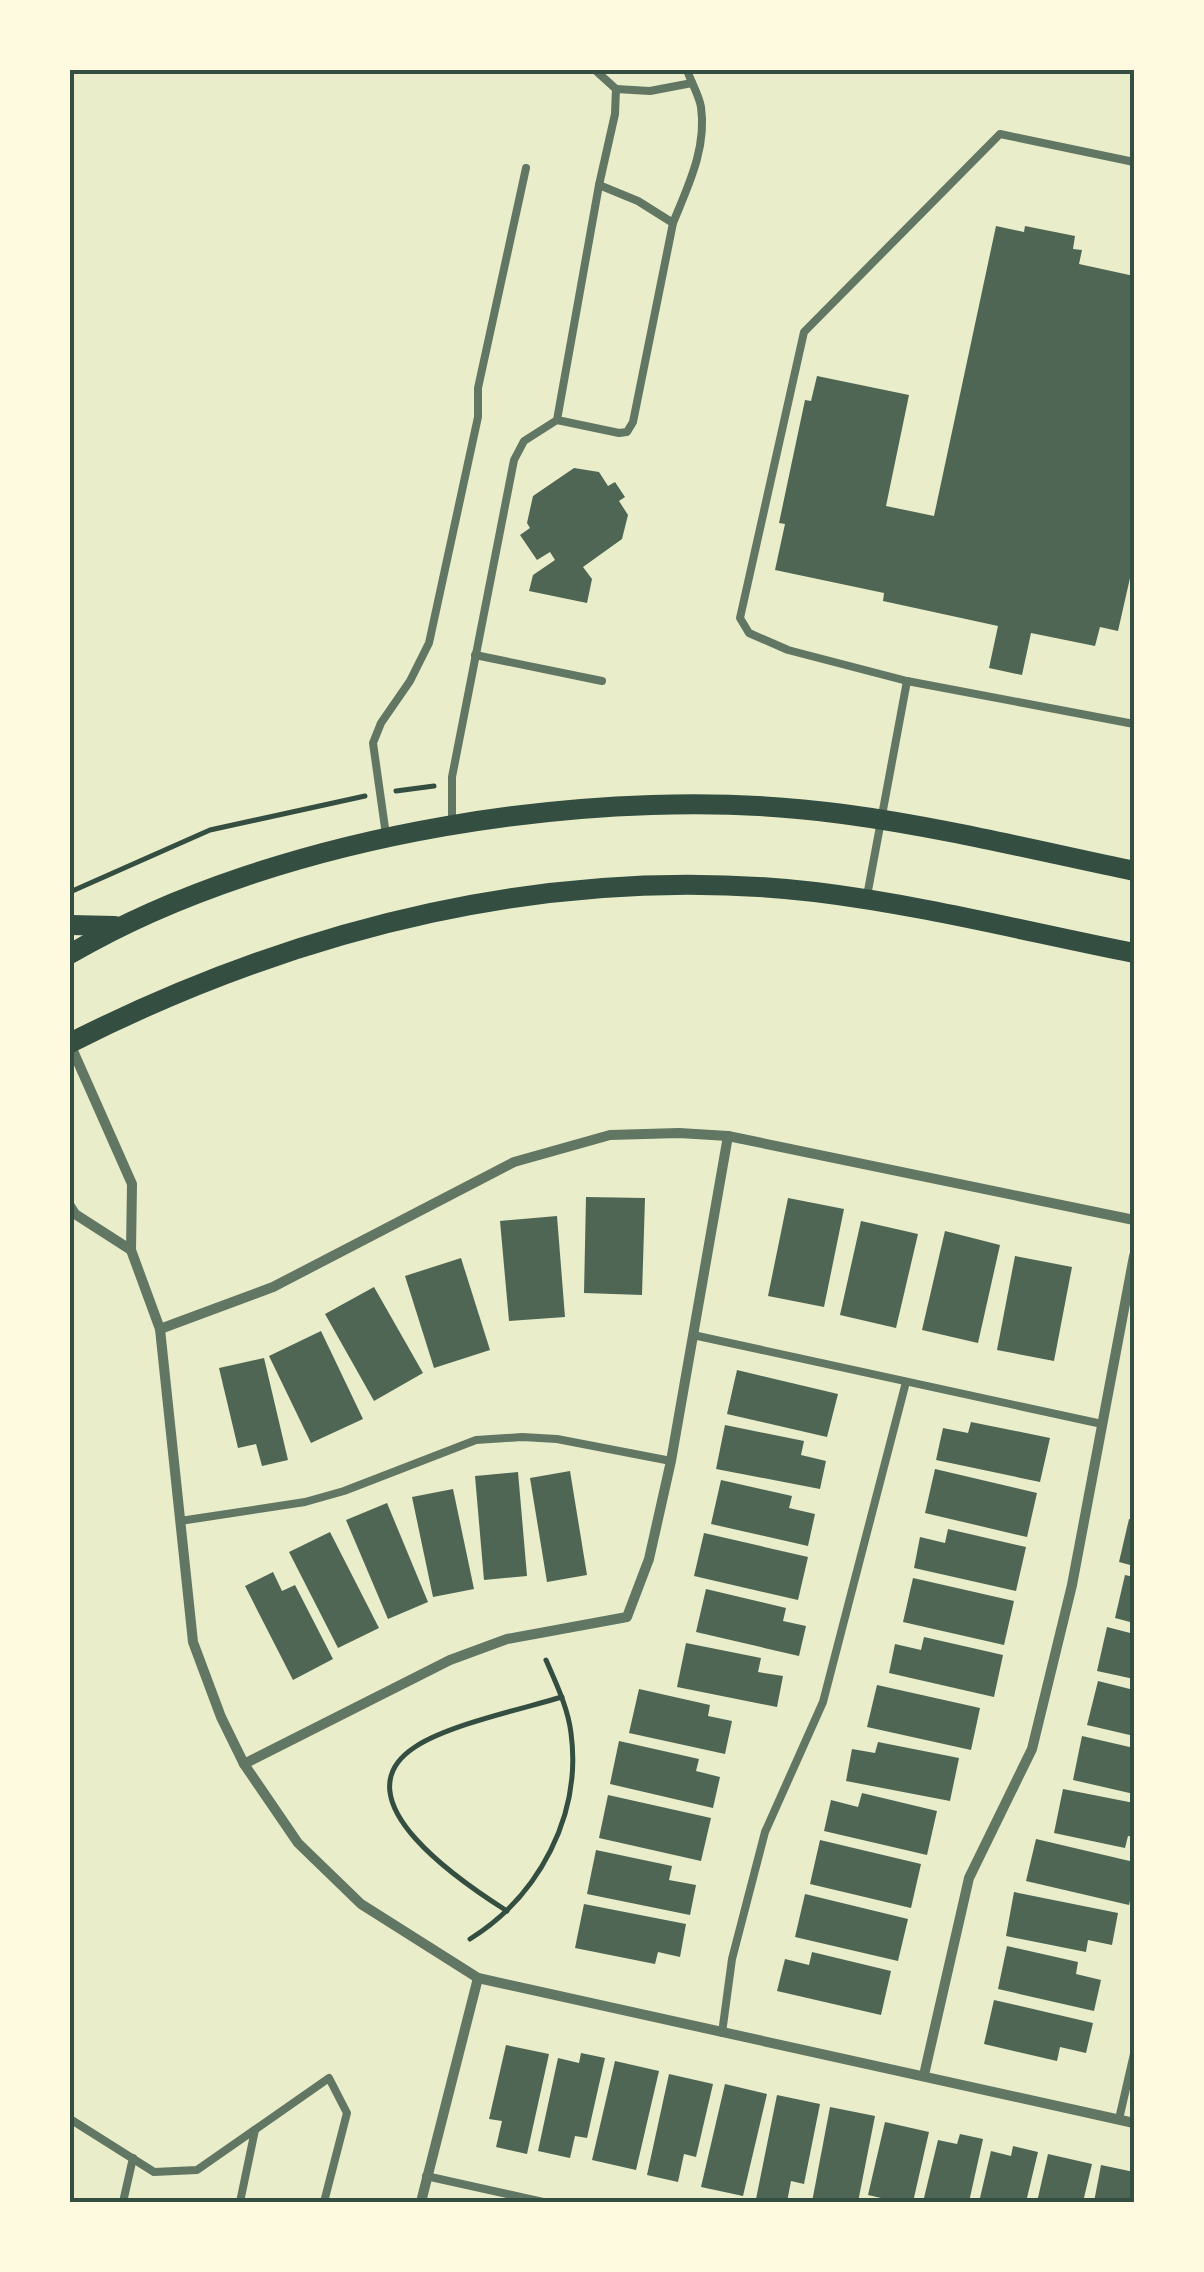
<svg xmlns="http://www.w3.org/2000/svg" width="1204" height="2272" font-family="Lato,sans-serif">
<rect width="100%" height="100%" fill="#e9edc9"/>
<g fill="#4f6655">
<path d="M996 226 1024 232 1025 226 1075 236 1073 249 1082 250 1079 264 1134 276V579L1130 578 1118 631 1100 627 1095 646 1031 633 1022 675 989 668 998 626 883 601 884 593 775 570 785 524 779 523 805 400 811 401 817 376 909 395 886 506 934 516Z"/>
<path d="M574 468 599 472 608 486 615 482 625 497 619 501 628 515 622 539 583 567 592 579 587 603 529 591 533 575 555 560 550 552 537 560 520 535 530 528 527 523 533 496Z"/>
<path d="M586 1197 645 1198 642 1295 584 1293Z"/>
<path d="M788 1198 844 1209 824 1307 768 1296Z"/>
<path d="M557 1216 565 1317 509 1321 500 1221Z"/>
<path d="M861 1221 918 1234 896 1328 840 1315Z"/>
<path d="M945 1231 1000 1245 978 1343 922 1330Z"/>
<path d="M1015 1256 1072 1267 1054 1361 997 1350Z"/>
<path d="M461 1258 490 1350 434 1368 405 1276Z"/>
<path d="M374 1287 423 1373 374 1401 325 1314Z"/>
<path d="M321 1331 363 1419 311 1443 269 1356Z"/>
<path d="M264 1358 288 1460 262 1466 256 1444 238 1448 219 1368Z"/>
<path d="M737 1370 838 1394 827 1437 727 1414Z"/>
<path d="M971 1422 1050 1438 1040 1482 936 1460 943 1428 968 1433Z"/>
<path d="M725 1425 804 1441 801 1455 826 1461 820 1489 716 1469Z"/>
<path d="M935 1469 1037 1493 1027 1537 925 1513Z"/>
<path d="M570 1471 587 1575 547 1582 530 1478Z"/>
<path d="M518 1472 527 1576 484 1580 475 1476Z"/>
<path d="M721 1480 792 1496 789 1508 815 1514 808 1546 711 1524Z"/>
<path d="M453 1489 474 1589 433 1597 412 1497Z"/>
<path d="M387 1503 428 1602 388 1619 346 1520Z"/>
<path d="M1129 1519 1134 1520V1566L1119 1562Z"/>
<path d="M948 1529 1026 1547 1016 1591 914 1568 920 1537 945 1543Z"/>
<path d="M330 1532 379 1628 338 1648 289 1552Z"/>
<path d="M704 1533 808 1557 798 1600 694 1576Z"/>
<path d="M273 1572 282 1591 295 1585 333 1659 293 1680 245 1586Z"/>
<path d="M1125 1575 1134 1577V1623L1115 1618Z"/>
<path d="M913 1578 1014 1601 1004 1645 903 1622Z"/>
<path d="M706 1589 786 1608 783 1621 806 1626 799 1656 696 1632Z"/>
<path d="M1107 1627 1134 1634V1679L1097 1671Z"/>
<path d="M924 1637 1003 1655 994 1697 889 1673 895 1644 921 1650Z"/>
<path d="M686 1643 761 1658 758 1672 783 1676 777 1707 677 1687Z"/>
<path d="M1098 1681 1134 1690V1736L1087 1725Z"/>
<path d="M877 1685 980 1708 971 1750 867 1727Z"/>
<path d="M639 1689 710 1705 708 1716 732 1721 725 1754 629 1733Z"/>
<path d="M1082 1736 1134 1748V1794L1073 1780Z"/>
<path d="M619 1741 699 1759 696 1771 720 1777 713 1808 610 1784Z"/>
<path d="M878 1742 959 1758 950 1801 846 1781 852 1749 875 1753Z"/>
<path d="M1063 1789 1134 1803V1837L1128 1836 1125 1848 1054 1833Z"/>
<path d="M862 1793 937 1811 927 1855 824 1831 831 1800 858 1807Z"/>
<path d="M608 1795 711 1818 701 1861 599 1838Z"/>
<path d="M1036 1839 1134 1862V1883L1129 1905 1026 1881Z"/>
<path d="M820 1840 921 1864 911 1908 810 1884Z"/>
<path d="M596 1850 672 1866 669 1880 696 1885 690 1915 587 1894Z"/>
<path d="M1014 1892 1118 1913 1112 1945 1088 1940 1086 1952 1006 1936Z"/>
<path d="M805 1894 908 1919 898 1961 795 1937Z"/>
<path d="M584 1904 686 1924 680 1957 658 1952 655 1964 575 1948Z"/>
<path d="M1007 1946 1078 1962 1076 1974 1101 1980 1094 2011 998 1989Z"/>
<path d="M812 1952 891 1971 881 2015 777 1991 785 1959 809 1965Z"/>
<path d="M994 2000 1093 2023 1086 2053 1060 2047 1057 2061 984 2044Z"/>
<path d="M506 2045 549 2054 527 2154 496 2147 502 2121 489 2119Z"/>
<path d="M581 2053 605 2058 587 2138 575 2136 570 2158 538 2151 558 2058 579 2063Z"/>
<path d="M615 2061 659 2071 636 2170 592 2160Z"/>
<path d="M669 2074 713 2084 696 2157 684 2154 678 2182 647 2175Z"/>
<path d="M725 2084 767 2094 743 2196 701 2187Z"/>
<path d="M777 2095 820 2104 804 2184 791 2181 787 2202 756 2199Z"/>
<path d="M830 2107 875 2116 858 2202H812Z"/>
<path d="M885 2122 929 2132 913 2202H880L881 2198 868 2195Z"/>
<path d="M960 2134 983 2139 969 2202H923L938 2140 957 2144Z"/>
<path d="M1013 2146 1038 2152 1026 2202H979L991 2151 1011 2156Z"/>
<path d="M1048 2154 1092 2164 1083 2202H1037Z"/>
<path d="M1101 2165 1134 2172V2202H1094Z"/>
</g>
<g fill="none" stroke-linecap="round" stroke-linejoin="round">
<g stroke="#344e41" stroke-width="5">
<path d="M396 791 434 786"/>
<path d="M70 892 210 830 365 796"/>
<path d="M507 1911C466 1885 335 1799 415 1747 448 1725 522 1709 562 1697"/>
<path d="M470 1939C539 1896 582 1815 571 1733 568 1708 556 1683 546 1660"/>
</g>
<g stroke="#617663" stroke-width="8">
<path d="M595 70 616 89 615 114 599 185"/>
<path d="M616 89 650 91 692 83"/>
<path d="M1134 162 1000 134 804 332 740 618 749 633 788 650 907 681 1134 724"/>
<path d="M673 223C688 186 707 148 701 107 699 95 691 82 687 70"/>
<path d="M475 655 602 681"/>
<path d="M452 822V777L514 460 524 441 557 420 599 185 638 201 673 223 633 422 627 432 619 433 557 420"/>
<path d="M386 835 373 743 381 723 410 681 429 643 478 417V388L526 168"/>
<path d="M867 896 907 681"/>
<path d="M693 1335 1102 1424"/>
<path d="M180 1521 305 1502 344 1491 476 1440 522 1437 557 1439 671 1461"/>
<path d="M722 2033 732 1959 765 1832 823 1702 906 1382"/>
<path d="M70 2119 154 2172 197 2170 329 2078 347 2113 324 2202"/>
<path d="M1119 2119 1134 2054"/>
<path d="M426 2176 543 2202"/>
<path d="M123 2202 133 2158"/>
<path d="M240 2202 255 2130"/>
</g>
<g stroke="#617663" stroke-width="10">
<path d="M70 1044 132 1184 131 1250 160 1329 193 1642 221 1717 244 1764 298 1843 361 1904 478 1978 1134 2123"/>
<path d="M70 1206 75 1214 131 1250"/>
<path d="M160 1329 273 1287 514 1162 610 1135 679 1133 728 1136 1134 1220"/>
<path d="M244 1764 450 1660 507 1639 627 1617 649 1559 671 1461 728 1136"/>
<path d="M924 2075 969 1878 1032 1749 1072 1585 1134 1256"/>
<path d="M421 2202 478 1978"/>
</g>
<g stroke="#344e41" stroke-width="20">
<path d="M70 925 115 926"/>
<path d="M70 954C276 833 607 781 843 814 941 827 1038 851 1134 871"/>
<path d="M70 1043C299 927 557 862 815 892 922 905 1028 932 1134 953"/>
</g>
</g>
<rect width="1204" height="2272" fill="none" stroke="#fefae0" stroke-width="145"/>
<rect x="72" y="72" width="1060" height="2128" fill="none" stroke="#344e41" stroke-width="4"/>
</svg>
